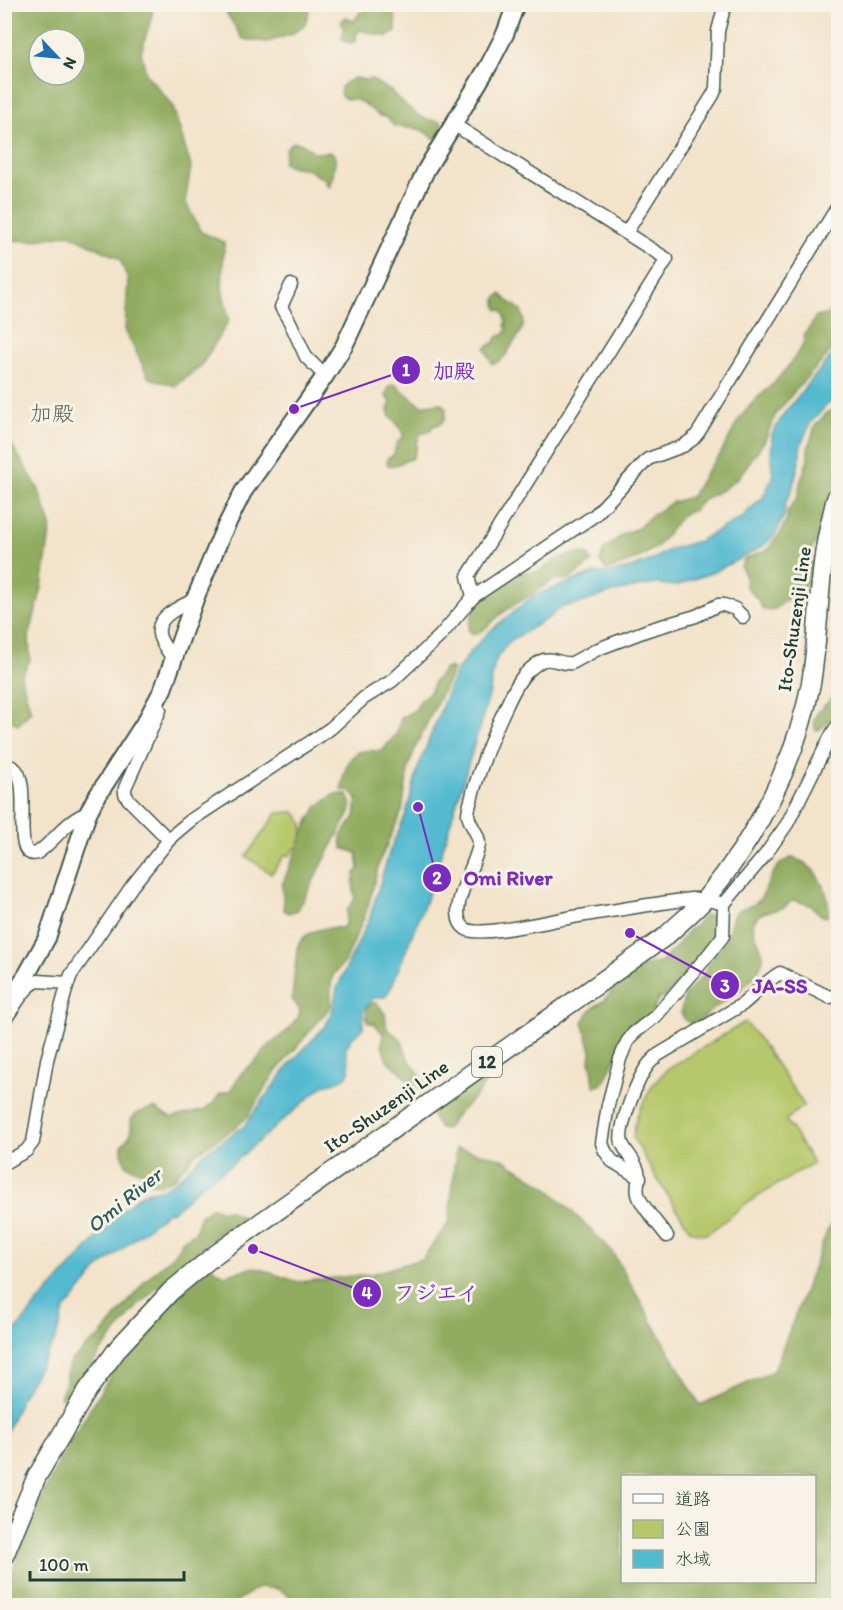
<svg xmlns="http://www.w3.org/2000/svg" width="843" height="1610" font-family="Itim,'Klee One',sans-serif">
<rect width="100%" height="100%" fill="#f7f3e8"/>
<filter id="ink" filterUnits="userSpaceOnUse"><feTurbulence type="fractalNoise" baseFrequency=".0167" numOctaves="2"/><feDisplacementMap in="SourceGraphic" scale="12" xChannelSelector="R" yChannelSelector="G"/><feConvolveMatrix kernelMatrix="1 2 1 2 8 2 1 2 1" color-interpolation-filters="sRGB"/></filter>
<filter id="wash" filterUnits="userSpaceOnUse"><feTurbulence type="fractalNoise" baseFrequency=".008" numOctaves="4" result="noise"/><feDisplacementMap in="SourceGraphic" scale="24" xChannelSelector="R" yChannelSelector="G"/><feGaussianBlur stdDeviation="1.35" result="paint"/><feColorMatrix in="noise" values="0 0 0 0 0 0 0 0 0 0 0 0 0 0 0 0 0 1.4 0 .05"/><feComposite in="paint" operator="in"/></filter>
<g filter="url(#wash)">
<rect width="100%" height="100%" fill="#f3e3ca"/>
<g fill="#b7c86c" stroke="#6b8250" stroke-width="1.5">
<path d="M294 812C309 823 302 833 299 848H294L289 856 285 855 271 874 246 856 277 813Z"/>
<path d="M745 1022 761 1042 804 1105 786 1120 813 1163 747 1203 718 1226 706 1234 697 1233 690 1230 654 1174 633 1137 637 1116 652 1086 667 1069Z"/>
</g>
<g fill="#91ac60" stroke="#58744a" stroke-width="1.5" fill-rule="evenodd">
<path d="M308 4 309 12 305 24 292 34 268 42 243 39 225 11V5Z"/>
<path d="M4 5H153L152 15 141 52 146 74 160 90 173 107 191 167 185 201 201 232 224 242 222 288 229 320 201 366 175 386 149 378 125 330 128 280 120 259 69 234 32 241 9 240 5 237ZM39 39H75V75H39Z"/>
<path d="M369 5H395C393 14 397 22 396 32L387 37C378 33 368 35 360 29L356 36V41L351 43 343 41 342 35 344 32 341 22 346 17 353 21 357 18 359 13 366 10Z"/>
<path d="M355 78 365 80 371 79 392 92 398 99 418 115 425 119 441 122 444 127 441 136 434 139C419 124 413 130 394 126L388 118 378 115 363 103 354 99H347L341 96C338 84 346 82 355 78Z"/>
<path d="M296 142 305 145 315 153 331 152 335 155C336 160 332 181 330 187L327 186 325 178C317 178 314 172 307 169 298 166 291 169 283 163L286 149 290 144Z"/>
<path d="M501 294C504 296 505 299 508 301 512 304 516 305 520 310 529 323 520 334 512 345 507 353 503 362 492 364L485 348 495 342 497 337 505 334 507 328 505 326C507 322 505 314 502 310H498L496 304V298Z"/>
<path d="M838 306V340L834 345 826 357 798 387 776 414 764 442 738 478 722 490 702 500 694 510 682 515 657 547 638 558 612 569 606 570 600 561 604 550 623 534 638 528 652 515 673 502 691 497 708 469 720 455 738 421 753 402 774 383 791 363 803 345 805 333 813 323 815 317 825 315Z"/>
<path d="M394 384C401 388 417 404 422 405 427 406 436 403 442 403L446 408 445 419 440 424 433 426 430 431 420 434C416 442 417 451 412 459 404 460 398 466 389 466L387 463V459L394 455 396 444 403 437 402 430C397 426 396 419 390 417L388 410 391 402 386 396 389 386Z"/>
<path d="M838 408V472L818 538 811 550 812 575 807 585 796 592 775 609 763 610 758 600 746 587 745 575 741 567 744 559 768 550 772 543 780 534 787 519V512L798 496 800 483 808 459V449L815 426 828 412Z"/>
<path d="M5 434 38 488 51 525 42 587 29 637 30 660 21 677 31 711 18 725 4 716Z"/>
<path d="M579 553 588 555 592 562 570 579 553 580 502 613 486 628 477 634 471 633 468 630 472 613 483 598 500 588 519 572H538L558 558Z"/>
<path d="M450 667 453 670 416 746 409 765 402 811 380 860 367 910 346 960 333 975 331 983V1006L274 1074 247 1117 236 1127 196 1153 174 1178 160 1185 151 1183 142 1172 126 1165 122 1153V1145L131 1134V1120L137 1113 154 1108 171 1118 205 1110 214 1102 220 1094 230 1091 242 1072 256 1061 266 1048 288 1030 299 1016 300 1010 292 999 297 949C302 930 326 927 343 928L346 920 347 911 355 898 353 883 355 873 359 870 357 853 342 848 341 836 355 817 357 799 351 791 342 790C342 776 347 755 362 751 368 750 376 751 382 751L397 733 401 718 415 710 422 698 430 692 434 682 445 669Z"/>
<path d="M838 689V710C832 716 823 729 816 731 810 716 819 711 829 701 832 697 834 692 838 689Z"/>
<path d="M335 794 348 795C353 807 351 814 343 825L298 910 289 913 284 910 282 885 309 820 318 806Z"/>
<path d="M792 858C794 859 799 860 801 861 818 869 833 899 827 917L822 916 810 905 793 900C789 903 786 907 782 908 772 912 759 910 754 922 750 934 764 945 763 958 760 980 728 998 712 1010 706 1015 701 1021 694 1025L686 1021 681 1013C683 990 691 991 703 975 706 971 707 966 710 962 715 955 721 948 726 940 730 932 730 920 735 913 742 905 752 909 759 900 771 885 770 864 792 858Z"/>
<path d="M705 915 711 916 715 920V932L695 963 685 972 679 983 665 997 659 998 653 1011 615 1058 605 1080 599 1086H594L592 1068 590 1062 591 1051 583 1022C586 1018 588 1013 591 1010 595 1005 602 1003 606 998 619 982 638 963 660 963L677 946 689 929 694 927Z"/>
<path d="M371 1003H377L385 1014 387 1029C392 1033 400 1037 402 1042 405 1047 405 1054 409 1060 415 1069 423 1077 427 1088L425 1090 409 1082 401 1072 387 1060 382 1045 383 1034 375 1024 367 1022 366 1009Z"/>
<path d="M506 1062 507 1063 495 1076 486 1082 476 1096 456 1115 451 1123 445 1129H440L432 1116 436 1107 488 1071C495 1069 498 1064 506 1062Z"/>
<path d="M456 1148 501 1158 548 1188 611 1250 700 1405 774 1371 828 1229 838 1211V1605L346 1606 300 1604 279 1589 259 1587 230 1605 5 1606V1594L30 1519 68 1445 117 1365 163 1311 210 1266 224 1275 254 1267 298 1282 371 1274 422 1259 449 1222ZM622 1476H814V1582H622Z"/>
<path d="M212 1207 222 1211 229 1210 236 1215 242 1216 238 1224 223 1231 208 1242 153 1291 145 1300 140 1303 101 1351 75 1393 63 1399 60 1397 66 1383V1374L70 1361 81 1353 85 1347 101 1336 145 1281 174 1254 182 1241 196 1231 200 1216Z"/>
</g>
<path fill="#52bad0" stroke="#387c82" stroke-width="1.5" d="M838 348V397L827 405 811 422 801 444 799 463 792 490 785 504 784 516 775 535 762 547 716 571 676 586 658 584 643 586 606 594 582 603 562 607 550 617 510 641 498 656 494 666 489 696 430 890 391 988 385 997 374 998 363 1010V1028L351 1039 345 1049C354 1074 351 1080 324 1085L231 1165 200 1187 173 1211 167 1212 99 1268 64 1311 55 1341 23 1394 5 1435V1344L37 1304 121 1211 140 1195 149 1191 163 1189 180 1177 204 1153 244 1126 290 1064 326 1025 333 1009 337 988 370 917 390 850 406 814 418 768 444 701 456 672 470 652 491 630 533 596 594 573H610L633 567 652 560 670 549 699 541 741 518 763 497 773 477 771 458 772 434 785 412Z"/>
</g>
<g filter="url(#ink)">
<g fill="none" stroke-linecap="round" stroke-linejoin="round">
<defs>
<g id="street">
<path d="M626 233 713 95 716 88 718 31 725 4"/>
<path d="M291 285 281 307 290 322 306 357 325 376"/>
<path d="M473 597 595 515 648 459 683 446 693 439 698 433 838 206"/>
<path d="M743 617 735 609 724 605H718L696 616 648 630 598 649 572 663C562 665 551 656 541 661 535 665 525 673 521 679 515 688 510 698 506 707 492 735 482 763 473 792 472 799 468 808 468 814 469 826 479 832 479 844 477 864 443 914 466 929 479 938 554 920 573 917 612 911 651 904 691 899H705L724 904 765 855 787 824 833 732 838 725"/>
<path d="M173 659C168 651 160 642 159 634 156 615 183 606 195 599"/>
<path d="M160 710 125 788V794L129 800 169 840"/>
<path d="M4 765C8 766 11 766 14 768 31 781 15 842 28 852 32 855 34 854 37 853 55 841 67 819 88 813"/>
<path d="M4 1020C15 1008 23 987 38 981L68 983"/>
<path d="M4 1163 26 1151 33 1142 47 1060 67 986 71 975 132 886 172 836 191 820 318 737 331 728 364 698 392 681 440 636 473 597 468 576 667 259 453 124"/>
<path d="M640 1178 612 1161 605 1151 602 1143 608 1105 620 1059 627 1042 634 1033 656 1016 709 954 723 936 724 904"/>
<path d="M667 1236C659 1225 641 1206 638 1194 636 1186 640 1179 638 1171 634 1158 626 1153 622 1143 617 1128 639 1077 648 1065 651 1061 655 1058 658 1055L743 1004C756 993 766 981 780 973L829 997 838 996"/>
</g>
<path id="secondary" d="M4 1007 26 976 47 938 88 813 94 801 147 719 163 689 195 599 222 534 243 492 325 376 344 346 426 170 489 65 505 34 516 4"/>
<path id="primary" d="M4 1556 36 1478 87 1391 119 1347 171 1291 216 1254 666 936C679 923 694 912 706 898 757 837 796 761 811 683 818 641 818 598 824 556 826 538 831 520 835 502L838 494"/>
</defs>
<use href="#street" stroke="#3f564a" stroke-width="15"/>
<use href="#secondary" stroke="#3f564a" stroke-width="20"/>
<use href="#primary" stroke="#3f564a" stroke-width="21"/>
<use href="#street" stroke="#fff" stroke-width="12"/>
<use href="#secondary" stroke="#fff" stroke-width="16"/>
<use href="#primary" stroke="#fff" stroke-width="18"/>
</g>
</g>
<g text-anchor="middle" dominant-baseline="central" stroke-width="6" stroke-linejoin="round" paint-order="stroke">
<rect fill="#f7f3e8" stroke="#60746a" stroke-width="1.5" x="472" y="1047" width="30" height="30" rx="4.5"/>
<g font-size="18" font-weight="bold" fill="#1f3d34">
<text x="487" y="1062">12</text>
</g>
<g font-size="20" fill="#1f3d34" stroke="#f7f3e8">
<text transform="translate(794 619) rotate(-82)">Ito-Shuzenji Line</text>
<text transform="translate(386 1106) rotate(-35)">Ito-Shuzenji Line</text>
</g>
<g font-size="21" font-style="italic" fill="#2c5c5b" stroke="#f7f3e8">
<text transform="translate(124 1200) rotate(-39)">Omi River</text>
</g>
<g font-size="22" fill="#626558" stroke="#f7f3e8">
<text x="52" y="413">加殿</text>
</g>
</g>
<path fill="none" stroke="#7b2cbf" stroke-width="2" d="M294 409L406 370M418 807L437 878M630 933L725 985M253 1249L367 1293"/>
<g fill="#7b2cbf" stroke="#f7f3e8" stroke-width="2">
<circle cx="294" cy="409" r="6"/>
<circle cx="418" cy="807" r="6"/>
<circle cx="630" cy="933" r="6"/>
<circle cx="253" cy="1249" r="6"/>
<circle cx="406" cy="370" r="15"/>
<circle cx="437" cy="878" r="15"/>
<circle cx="725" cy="985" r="15"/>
<circle cx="367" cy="1293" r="15"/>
</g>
<g font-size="18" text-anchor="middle" font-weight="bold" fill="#fff">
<text x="406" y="376">1</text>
<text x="437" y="884">2</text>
<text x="725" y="992">3</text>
<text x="367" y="1299">4</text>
</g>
<g font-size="21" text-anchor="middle" font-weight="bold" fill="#7b2cbf" stroke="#f7f3e8" stroke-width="6" stroke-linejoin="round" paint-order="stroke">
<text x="454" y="378">加殿</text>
<text x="508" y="885">Omi River</text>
<text x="780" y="993">JA-SS</text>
<text x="436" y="1300">フジエイ</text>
</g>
<rect width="843" height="1610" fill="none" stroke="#f7f3e8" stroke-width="24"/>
<rect x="621" y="1475" width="195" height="108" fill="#f7f3e8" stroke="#a1aaa0" stroke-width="1.5"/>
<rect x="633" y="1494" width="30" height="9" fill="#ffffff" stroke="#a1aaa0" stroke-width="1.5"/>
<text x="675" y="1505" font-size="18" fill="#1f3d34">道路</text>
<rect x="633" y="1520" width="30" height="18" fill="#b7c86c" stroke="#a1aaa0" stroke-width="1.5"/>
<text x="675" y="1535" font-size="18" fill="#1f3d34">公園</text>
<rect x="633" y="1550" width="30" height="18" fill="#52bad0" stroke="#a1aaa0" stroke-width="1.5"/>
<text x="675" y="1565" font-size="18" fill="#1f3d34">水域</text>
<g transform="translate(57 57) rotate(116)"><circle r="28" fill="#f7f3e8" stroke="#a1aaa0" stroke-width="1.5"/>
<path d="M0-4.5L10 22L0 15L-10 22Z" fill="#1f6fb2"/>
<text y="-9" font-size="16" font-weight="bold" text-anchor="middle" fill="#1f3d34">N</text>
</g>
<path d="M30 1571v9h154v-9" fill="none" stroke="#1f3d34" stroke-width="3"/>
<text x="39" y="1571" font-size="18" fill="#1f3d34" stroke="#f7f3e8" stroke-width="4.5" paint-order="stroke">100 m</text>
</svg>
